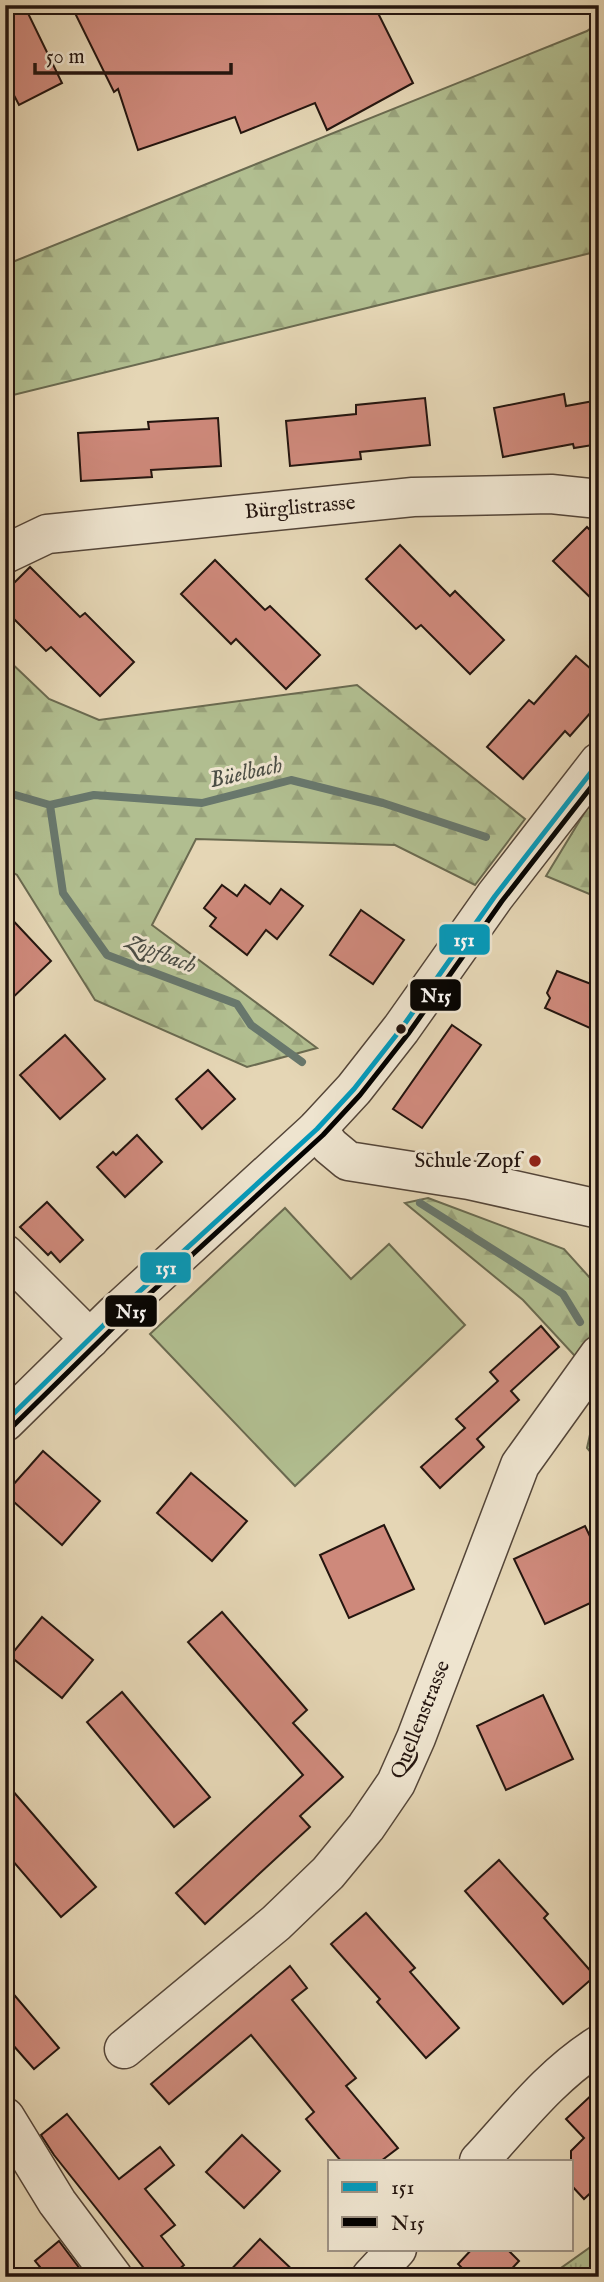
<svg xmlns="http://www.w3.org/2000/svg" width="604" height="2282" font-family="'IM FELL English',serif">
<defs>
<pattern id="grass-tufts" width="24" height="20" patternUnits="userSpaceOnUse" patternTransform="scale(1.75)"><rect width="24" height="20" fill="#b1be90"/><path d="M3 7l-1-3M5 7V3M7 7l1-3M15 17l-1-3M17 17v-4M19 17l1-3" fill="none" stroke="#98a27b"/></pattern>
<pattern id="forest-firs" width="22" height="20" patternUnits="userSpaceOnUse" patternTransform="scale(1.75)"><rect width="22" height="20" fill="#b1be90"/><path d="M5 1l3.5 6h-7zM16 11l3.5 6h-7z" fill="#98a27b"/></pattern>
</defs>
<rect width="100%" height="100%" fill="#e5d6b5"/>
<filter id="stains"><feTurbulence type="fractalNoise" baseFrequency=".00286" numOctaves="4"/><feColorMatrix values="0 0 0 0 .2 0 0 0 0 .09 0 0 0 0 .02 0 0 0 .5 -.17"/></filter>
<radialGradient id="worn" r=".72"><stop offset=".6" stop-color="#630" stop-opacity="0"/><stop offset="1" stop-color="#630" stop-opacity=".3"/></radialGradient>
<path fill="url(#grass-tufts)" stroke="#6a6a50" stroke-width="2" d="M599 2241V2277H556L561 2268Z"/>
<g fill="url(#forest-firs)" stroke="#6a6a50" stroke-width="2">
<path d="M599 22V251L5 397V265L587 31Z"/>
<path d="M5 657 49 699 99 720 357 685 525 819 475 885 395 845 196 839 152 925 317 1048 247 1067 95 1000 17 875 5 868Z"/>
<path d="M588 807 599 814V898L546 876Z"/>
<path d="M428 1198 564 1249 599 1288V1382L523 1300 405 1203Z"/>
<path d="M599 1394V1462L587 1448Z"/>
</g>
<path fill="#b1be90" stroke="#6a6a50" stroke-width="2" d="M285 1208 351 1279 389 1244 465 1325 295 1486 150 1334Z"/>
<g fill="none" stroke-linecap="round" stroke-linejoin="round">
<g stroke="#68776c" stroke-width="8">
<path d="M5 792 50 805 63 893 107 955 237 1004 251 1025 302 1062"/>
<path d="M50 805 94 795 202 803 291 780 383 803 486 837"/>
<path d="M594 853 599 857"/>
<path d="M420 1203 563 1294 580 1322"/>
</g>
</g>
<g fill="#ce897b" stroke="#24150f" stroke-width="2">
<path d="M5 5H24L62 83 19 105 5 78Z"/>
<path d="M71 5H374L413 83 327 130 315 103 241 133 235 117 138 150 118 89 114 92Z"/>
<path d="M564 394 566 406 599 400V444L574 448 573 444 503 457 494 408Z"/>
<path d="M425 398 430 445 360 452 361 459 290 466 286 421 356 414V405Z"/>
<path d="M218 418 221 466 151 470 152 477 81 481 78 433 149 429 148 422Z"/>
<path d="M587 527 599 539V606L553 561Z"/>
<path d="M400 545 450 596 455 591 504 640 470 674 421 625 416 629 366 579Z"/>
<path d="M215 560 265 610 270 606 320 655 286 689 236 639 231 644 181 594Z"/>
<path d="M30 567 80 617 85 613 134 662 100 696 51 647 46 651 5 610V592Z"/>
<path d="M576 656 599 676V703L570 736 565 731 523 779 487 747 529 700 534 704Z"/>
<path d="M222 885 237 896 245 885 270 904 281 889 303 906 277 939 266 930 247 955 210 926 216 918 204 908Z"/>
<path d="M361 910 404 940 373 984 330 955Z"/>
<path d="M5 912 51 961 5 1005Z"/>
<path d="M557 971 599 987V1032L545 1008 550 998 547 993Z"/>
<path d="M452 1025 481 1045 422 1128 393 1109Z"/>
<path d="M65 1035 105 1079 60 1119 20 1075Z"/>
<path d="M208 1070 235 1099 202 1129 176 1099Z"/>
<path d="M137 1135 162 1162 125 1197 97 1167 113 1152 116 1155Z"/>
<path d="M47 1202 83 1240 60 1262 51 1252 48 1255 20 1227Z"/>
<path d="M541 1326 559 1347 511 1391 519 1400 477 1439 484 1447 440 1488 421 1467 465 1428 456 1419 498 1381 490 1372Z"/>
<path d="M43 1451 100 1501 62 1545 5 1494Z"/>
<path d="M191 1473 247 1521 212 1561 157 1513Z"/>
<path d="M384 1525 414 1589 349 1618 320 1555Z"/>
<path d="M585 1526 599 1555V1599L545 1624 514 1559Z"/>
<path d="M222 1612 307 1710 293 1723 343 1777 300 1816 310 1827 205 1924 176 1893 303 1775 188 1642Z"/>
<path d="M42 1617 93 1660 62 1698 10 1656Z"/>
<path d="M122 1692 210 1797 174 1827 87 1722Z"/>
<path d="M543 1695 573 1759 506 1790 477 1726Z"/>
<path d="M5 1782 96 1887 61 1917 5 1852Z"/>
<path d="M499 1860 548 1914 544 1918 595 1976 563 2004 465 1891Z"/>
<path d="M366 1913 415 1968 410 1972 459 2028 426 2058 377 2002 380 1999 331 1944Z"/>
<path d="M290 1966 307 1988 292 2000 356 2078 346 2086 398 2148 381 2161H341L306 2119 314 2112 251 2035 169 2104 151 2084Z"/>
<path d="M5 1984 59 2048 34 2069 5 2036Z"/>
<path d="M599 2088V2185L584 2199 571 2185V2151L584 2138 566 2119Z"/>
<path d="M67 2114 119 2179 160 2147 174 2165 145 2189 175 2225 161 2236 184 2265 170 2277H151L54 2155 41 2135Z"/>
<path d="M242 2135 280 2171 244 2208 206 2172Z"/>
<path d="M260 2239 300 2277H224Z"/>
<path d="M59 2241 83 2273 79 2277H48L35 2261Z"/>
<path d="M472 2249H507L519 2261 504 2277H471L458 2264Z"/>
</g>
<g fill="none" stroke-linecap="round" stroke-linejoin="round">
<defs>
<g id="minor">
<path d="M5 554 47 534 413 497 551 494 599 499"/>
<path d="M317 1129 330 1146 348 1161 469 1180 599 1209"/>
<path d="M5 1254 90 1339"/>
<path d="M5 1422 116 1313 317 1129 354 1089 401 1029 495 896 599 762"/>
<path d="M124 2049 276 1923 328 1873 366 1827 396 1783 416 1738 520 1465 599 1355"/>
<path d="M5 2117 57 2202 113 2277"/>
<path d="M479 2161C516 2121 552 2074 599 2045"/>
<path d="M371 2277 397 2249"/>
</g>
</defs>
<use href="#minor" stroke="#544538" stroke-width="41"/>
<use href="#minor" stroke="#eee4cf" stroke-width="38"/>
<defs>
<path id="bus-1" d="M5 1422 116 1313 317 1129 354 1089 401 1029 495 896 599 762"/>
<path id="bus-2" d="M11 1428 122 1319 323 1135 360 1095 408 1034 502 901 599 777"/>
</defs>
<use href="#bus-1" stroke="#eee4cf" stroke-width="10"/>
<use href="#bus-2" stroke="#eee4cf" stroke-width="10"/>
<use href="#bus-1" stroke="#049abb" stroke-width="5"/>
<use href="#bus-2" stroke="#000" stroke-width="5"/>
</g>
<circle fill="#24150f" stroke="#eee4cf" stroke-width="2.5" cx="401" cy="1029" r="6"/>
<circle fill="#8f2418" stroke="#eee4cf" stroke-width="2.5" cx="535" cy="1161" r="7"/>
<g text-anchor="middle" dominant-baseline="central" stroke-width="6" stroke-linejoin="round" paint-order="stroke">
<g font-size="21" fill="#24150f" stroke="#eee4cf">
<text transform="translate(300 508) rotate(-5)">Bürglistrasse</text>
<text transform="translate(421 1720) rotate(-68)">Quellenstrasse</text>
</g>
<g font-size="21" fill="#24150f" stroke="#eee4cf" text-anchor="end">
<text x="521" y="1161">Schule Zopf</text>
</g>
<g font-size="23" font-style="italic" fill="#4c4e45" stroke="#eee4cf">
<text transform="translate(246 773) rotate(-13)">Büelbach</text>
<text transform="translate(161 954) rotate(21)">Zopfbach</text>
</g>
</g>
<g stroke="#eee4cf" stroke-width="2.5">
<rect x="438" y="923" width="53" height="33" rx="7" fill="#049abb"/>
<rect x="409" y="978" width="53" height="34" rx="7" fill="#000"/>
<rect x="139" y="1251" width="53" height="33" rx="7" fill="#049abb"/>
<rect x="104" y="1294" width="54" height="34" rx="7" fill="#000"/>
</g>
<g font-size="19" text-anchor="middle" font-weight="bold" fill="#fff">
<text x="464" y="946">151</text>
<text x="436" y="1002">N15</text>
<text x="166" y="1274">151</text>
<text x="131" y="1318">N15</text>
</g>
<rect width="604" height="2282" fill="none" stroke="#e5d6b5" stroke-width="28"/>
<rect x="7" y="7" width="590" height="2268" fill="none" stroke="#24150f" stroke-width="3.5"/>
<rect x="14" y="14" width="576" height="2254" fill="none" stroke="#24150f" stroke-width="2"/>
<rect x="328" y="2160" width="245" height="91" fill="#eee4cf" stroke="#9d9182" stroke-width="2"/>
<rect x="342" y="2182" width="35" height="10" fill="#049abb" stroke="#9d9182" stroke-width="2"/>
<text x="391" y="2194" font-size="21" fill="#24150f">151</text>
<rect x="342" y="2217" width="35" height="10" fill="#000000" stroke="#9d9182" stroke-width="2"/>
<text x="391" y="2230" font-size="21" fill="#24150f">N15</text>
<path d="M35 63v10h196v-10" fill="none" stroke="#24150f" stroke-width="3.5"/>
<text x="46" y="63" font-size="21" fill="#24150f" stroke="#eee4cf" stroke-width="5" paint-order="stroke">50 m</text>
<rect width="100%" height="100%" filter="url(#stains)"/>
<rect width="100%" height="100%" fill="url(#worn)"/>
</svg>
